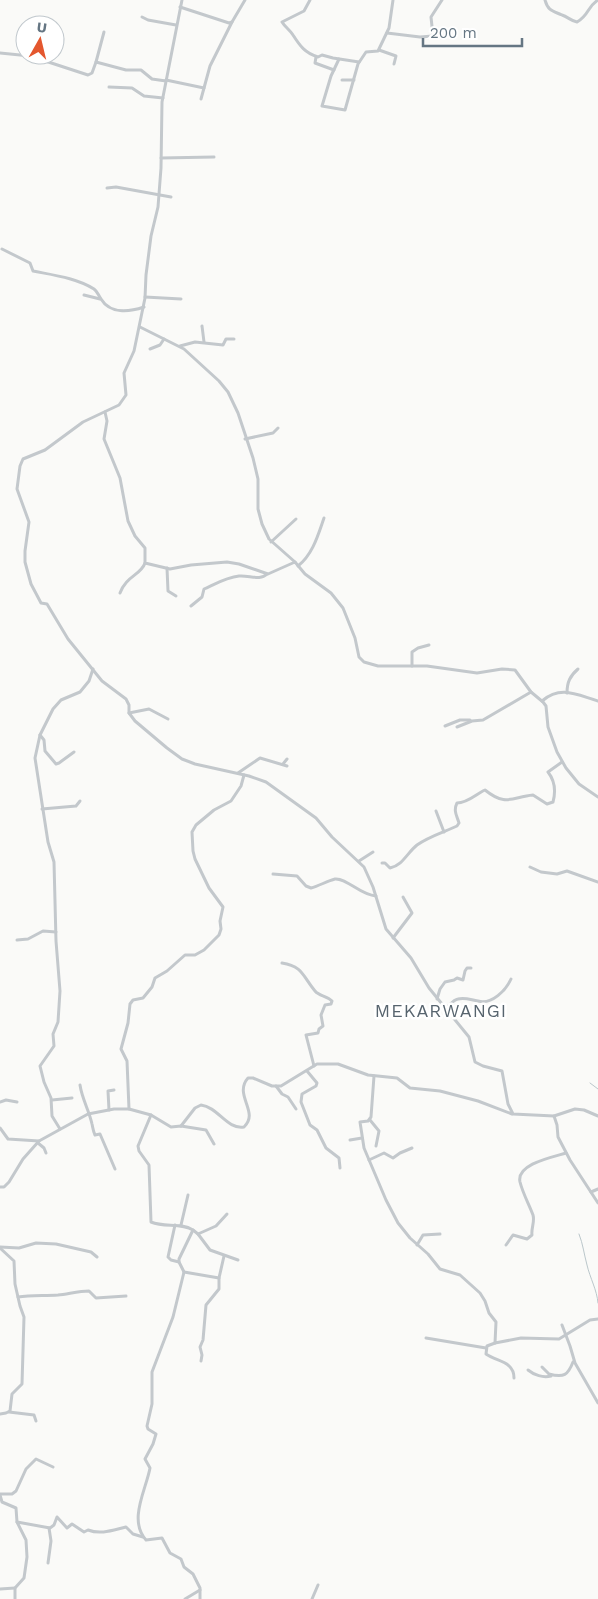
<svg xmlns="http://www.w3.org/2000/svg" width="598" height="1599" font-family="'Work Sans',sans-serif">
<rect width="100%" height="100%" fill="#fafaf8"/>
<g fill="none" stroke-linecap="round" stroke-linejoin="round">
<g stroke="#bbc7cb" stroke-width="1">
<path d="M590 1083 598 1089"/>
<path d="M579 1234C583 1244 584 1254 587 1265 590 1278 597 1290 598 1303"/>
</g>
<g stroke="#c3c8cc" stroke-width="3">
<path d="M182 0 162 102 161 168 158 207 151 236 146 275 145 298 134 351 124 373 126 395 119 405 83 422 45 450 23 459 20 466 17 489 29 522 25 551V562L31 584 41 603 47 604 68 639 102 681 126 699 129 705V713L135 721 167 748 182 759 195 764 249 776 266 782 316 818 332 837 364 867 373 887 386 929 411 958 429 988 469 1037 475 1062 483 1066 502 1071 508 1104 513 1114 554 1116 575 1109 584 1110 598 1116"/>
<path d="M310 0 304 11 282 22C285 27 290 30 293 35 300 46 305 53 318 57L322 55 333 58 359 62"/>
<path d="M545 0C548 11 553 11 562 15 568 17 571 21 577 22 590 14 586 8 598 0"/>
<path d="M180 7 229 23 232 22 245 0"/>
<path d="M142 17 148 20 176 25"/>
<path d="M387 33 420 37 433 36 431 17 442 0"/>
<path d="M379 50 396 56 394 64"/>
<path d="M0 53 30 56 88 75 92 73 96 62 126 70H141L152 79 166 81"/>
<path d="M316 57 315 63 334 70"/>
<path d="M339 59 331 76 322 106 345 110 358 64 366 52 378 51 389 28 393 0"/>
<path d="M96 62 104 32"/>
<path d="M166 80 204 88"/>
<path d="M342 80H354"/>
<path d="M109 87 132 88 144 96 163 98"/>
<path d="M201 99 210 66 232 22"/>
<path d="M161 158 214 157"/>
<path d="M107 188 116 187 171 197"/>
<path d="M2 249 30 263 33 271C53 275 77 278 94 289 98 292 98 295 101 299 110 314 129 312 144 307"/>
<path d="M84 295 100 299"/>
<path d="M145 297 181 299"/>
<path d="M202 326 204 342"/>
<path d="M140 327 184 349 219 381 228 392 238 413 253 458 258 479V509L262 524 269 539 295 562"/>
<path d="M180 346 195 342 223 345 226 339H234"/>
<path d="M150 349 160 345 164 339"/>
<path d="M105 412 107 421 104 439 120 478 128 521 135 536 145 548V563L170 569 191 565 227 562 239 564 268 574 295 562 305 574 331 593 343 608 355 638 359 657 364 662 378 666H427L477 673 502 669 515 670 531 692 543 702 546 706 548 727 557 752 566 768 579 784 598 797"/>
<path d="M245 439 273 433 278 428"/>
<path d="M271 542 296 519"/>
<path d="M298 566C313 554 318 535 324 518"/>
<path d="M167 568 168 591 176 596"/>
<path d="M120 593C126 576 141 575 145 563"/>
<path d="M191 606 202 597 204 589C215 584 227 577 239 576 249 575 260 581 267 574"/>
<path d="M412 666V652L418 648 429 645"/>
<path d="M567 693C567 682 570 676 578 669"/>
<path d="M542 701C561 685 577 695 598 701"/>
<path d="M129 713 149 709 168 719"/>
<path d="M445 726 460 720H470"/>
<path d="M457 727 472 721 483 720 531 692"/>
<path d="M40 735 44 740 45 751 56 764 59 763 74 752"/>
<path d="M283 764 287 759"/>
<path d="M238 773 260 758 287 766"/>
<path d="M42 809 76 806 80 801"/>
<path d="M436 811 444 832"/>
<path d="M359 861 373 852"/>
<path d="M382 863H385L390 868C403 865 407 853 417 845 428 837 444 832 457 826L459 823C457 816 453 811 457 803 468 803 476 794 485 790 506 807 512 797 533 795L547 804 553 802C556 791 555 781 548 772L562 762"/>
<path d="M530 867 541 872 557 874 567 871 598 882"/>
<path d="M273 874 297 876 306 886 311 888C319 886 327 881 335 879 347 878 360 895 376 896"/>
<path d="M393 938 412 913 403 897"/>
<path d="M17 940 28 939 43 931 56 932"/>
<path d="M282 963C303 966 303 977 315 991 319 996 327 996 332 1001L331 1004 325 1005 321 1015 323 1026 319 1029 318 1033 306 1035 314 1066"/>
<path d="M437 999 440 989 445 982 454 980 457 978 463 980 465 971 467 968H471"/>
<path d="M446 1008C450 1005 453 1000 458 999 465 997 471 1000 478 1001 492 1005 506 990 511 979"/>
<path d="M307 1071 317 1083 316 1086 302 1094 301 1102 310 1125 317 1130 326 1148 339 1158 340 1168"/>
<path d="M374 1076 371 1117 368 1121 360 1122 364 1148 386 1200 398 1223 410 1238 428 1254 440 1269 460 1275 480 1293 485 1301 489 1313 496 1322 495 1343 521 1338 559 1339 590 1320 598 1319"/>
<path d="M80 1085C82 1099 89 1110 92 1124 93 1128 93 1131 95 1135L100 1134 115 1169"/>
<path d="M276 1086 282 1094 288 1097 296 1109"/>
<path d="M52 1100 72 1098"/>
<path d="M0 1102 6 1100 17 1102"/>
<path d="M129 1109 127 1061 121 1049 128 1023 130 1004 133 1000 143 998 152 987 155 978 167 971 185 955H195L204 950 219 935 221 929 220 921 223 907 209 888 195 859 193 851 192 832 196 825 214 810 231 801 241 786 244 775"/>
<path d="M109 1110 108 1091 114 1090"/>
<path d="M151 1115 138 1146 139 1151 149 1165 151 1222C165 1228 180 1222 193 1230L179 1259V1262L184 1272 173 1317 152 1372V1404L147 1426 148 1429 156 1434 153 1444 145 1459 150 1468C146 1490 128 1520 146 1540L162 1538 170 1553 181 1559 184 1567 193 1574 200 1588V1599"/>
<path d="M554 1116 557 1125 558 1137 570 1160 598 1203"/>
<path d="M370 1120 379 1131 376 1146"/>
<path d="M181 1126 195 1108 201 1105C218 1107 227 1130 244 1127 260 1112 233 1095 248 1078H253L272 1086H281L317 1064H338L368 1075 397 1078 410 1088 440 1091 478 1101 512 1114"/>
<path d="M0 1128 8 1139 39 1141"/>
<path d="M60 1129 52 1116 51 1098 44 1082 40 1066 54 1046 53 1034 58 1022 60 991 56 941 54 862 48 842 35 758 40 735 53 709 61 700 80 692 89 681 93 669"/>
<path d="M350 1140 362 1138"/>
<path d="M38 1143 44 1148 46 1153"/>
<path d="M369 1160 384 1153 393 1158 400 1153 412 1148"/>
<path d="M0 1187H4L9 1182 23 1159 39 1141 88 1114 114 1109H129L151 1115 171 1127 181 1126 206 1130 214 1144"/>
<path d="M591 1192 598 1189"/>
<path d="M175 1225 168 1257 171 1260 179 1262"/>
<path d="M181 1225 188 1195"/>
<path d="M193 1230 198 1234 216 1226 227 1214"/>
<path d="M198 1234 210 1250 238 1260"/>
<path d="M417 1245 423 1235 440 1234"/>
<path d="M506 1245 513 1235 527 1239 532 1235C531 1228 535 1222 533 1215 529 1204 523 1194 520 1182 516 1164 553 1157 566 1153"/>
<path d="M0 1247 19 1248 36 1243 56 1244 91 1252 97 1257"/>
<path d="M0 1248 14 1261 15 1284 20 1306 24 1317 22 1384 12 1394 10 1411 6 1413 0 1414"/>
<path d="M184 1272 219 1278 224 1256"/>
<path d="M18 1297C31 1295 45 1296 58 1295 68 1294 79 1291 89 1291L96 1298 126 1296"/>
<path d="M562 1325 570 1346 575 1363 598 1403"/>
<path d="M426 1338 486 1348"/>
<path d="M495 1343 487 1346 486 1354C497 1362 514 1361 514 1378"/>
<path d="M201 1361 202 1355 200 1347 203 1340 206 1305 219 1289V1278"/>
<path d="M542 1367 549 1374C564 1378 568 1375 573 1362"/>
<path d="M528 1370C534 1375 543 1378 551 1376"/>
<path d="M9 1412 34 1415 36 1421"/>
<path d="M0 1494H12L16 1491 26 1469 36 1459 53 1467"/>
<path d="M0 1495 2 1502 16 1508 17 1522 26 1540 27 1557 24 1578 15 1588V1599"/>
<path d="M17 1522 50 1528 54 1525 57 1517 67 1528 72 1524 84 1532 88 1530C101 1535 113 1530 126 1527L133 1534 143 1537"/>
<path d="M48 1563 51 1541 49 1528"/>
<path d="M0 1589 15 1588"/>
<path d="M185 1599 200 1590"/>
<path d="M312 1599 318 1585"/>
</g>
</g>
<g text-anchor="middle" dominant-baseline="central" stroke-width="5" stroke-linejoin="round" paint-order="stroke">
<g font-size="18" letter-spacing="1" fill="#57646e" stroke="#fff">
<text x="441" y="1010">MEKARWANGI</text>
</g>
</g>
<g transform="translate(40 40) rotate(8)"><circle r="24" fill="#ffffff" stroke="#c1c8cd"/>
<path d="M0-4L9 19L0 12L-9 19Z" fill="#e4572e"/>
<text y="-8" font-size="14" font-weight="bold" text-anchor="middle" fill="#657683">U</text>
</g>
<path d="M423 38v8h99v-8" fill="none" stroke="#657683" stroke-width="2.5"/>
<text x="430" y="38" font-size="15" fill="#657683" stroke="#ffffff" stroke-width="4" paint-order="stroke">200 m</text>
</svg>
